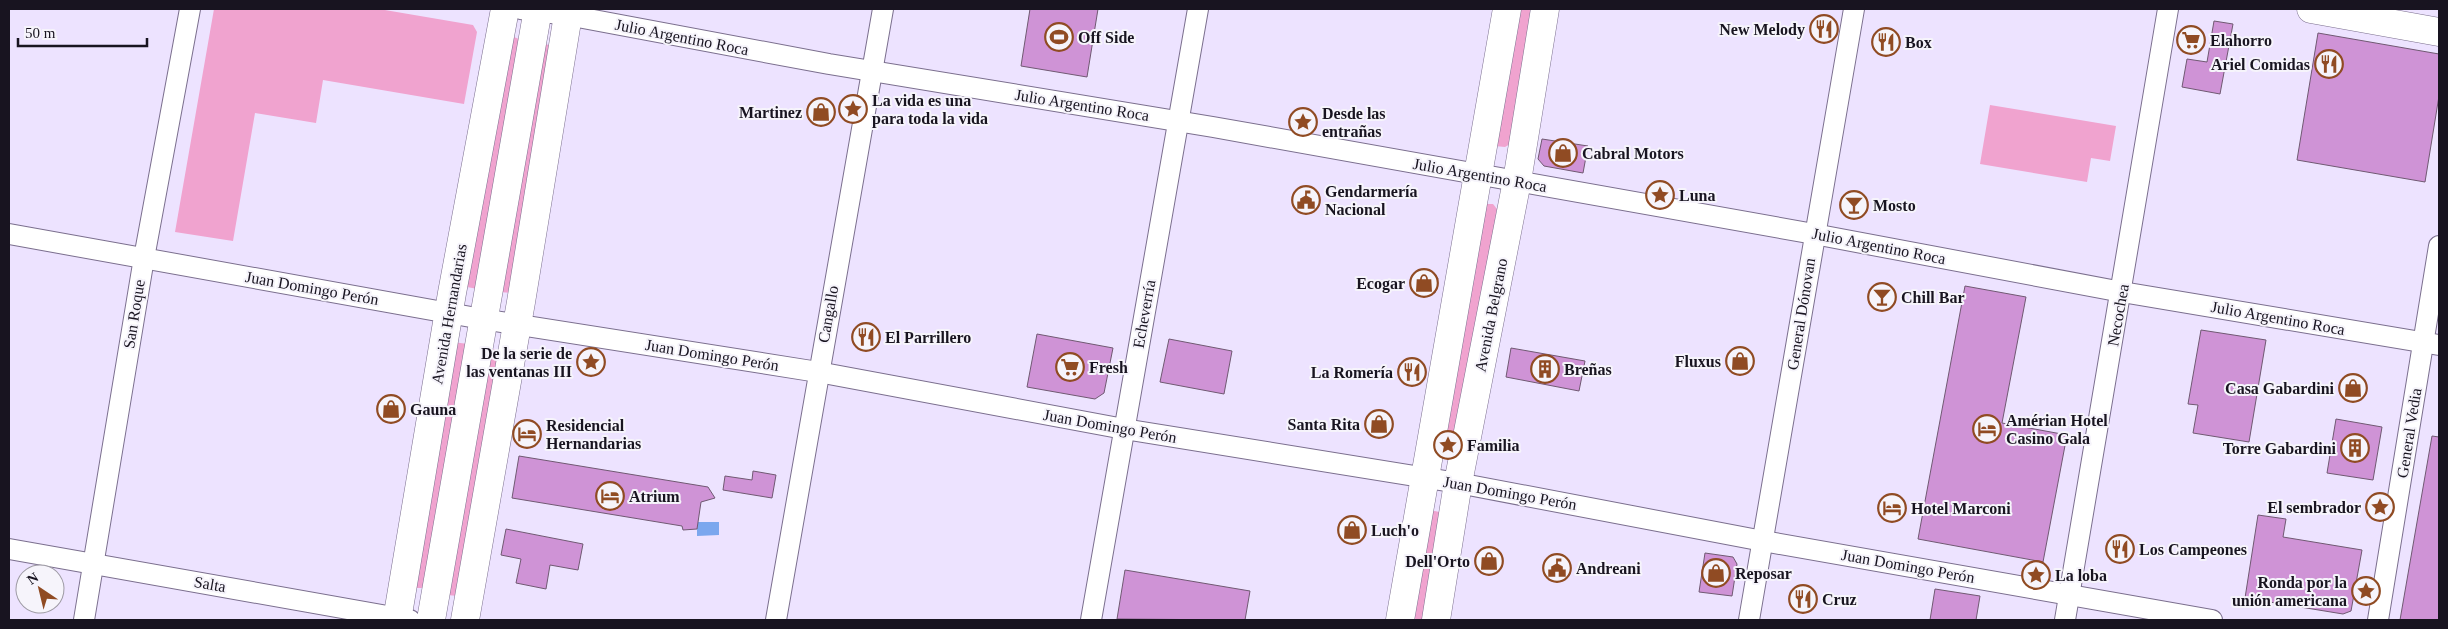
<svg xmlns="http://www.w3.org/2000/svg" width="2448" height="629" font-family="'Times New Roman',serif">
<rect width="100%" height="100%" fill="#ede3ff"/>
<g fill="#f0a3cf">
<path d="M214 9H379L473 25 477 32 464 104 323 80 316 123 255 113 233 241 175 232Z"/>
<path d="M1515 9H1535L1512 143 1505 147 1495 146Z"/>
<path d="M508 35 522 40 478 289 461 286Z"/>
<path d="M539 43 554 46 513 293 497 292Z"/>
<path d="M1990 105 2116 126 2110 161 2091 158 2087 182 1980 164Z"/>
<path d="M1485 204H1493L1497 209 1455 454 1450 456 1442 454Z"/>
<path d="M453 342 468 344 427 588H412Z"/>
<path d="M486 348 502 351 460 596 445 595Z"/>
<path d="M1430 510 1444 513 1430 620H1409Z"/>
</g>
<path fill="#7ba7ee" d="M697 522H719V535L697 536Z"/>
<g fill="#cf93d6" stroke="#705972">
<path d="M1030 9H1098L1087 77 1021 66Z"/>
<path d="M2214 21 2233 24 2220 94 2182 87 2187 59 2207 62Z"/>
<path d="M2318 33 2439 54V96L2425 182 2297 160Z"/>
<path d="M1542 139 1588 146 1583 173 1544 166 1538 159Z"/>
<path d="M1413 274 1438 278 1435 293 1411 289Z"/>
<path d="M1965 286 2026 297 2002 423 2067 435 2043 562 1918 539Z"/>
<path d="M2201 330 2266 340 2249 442 2193 433 2198 405 2188 404Z"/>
<path d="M1037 334 1113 348 1104 393 1095 399 1027 387Z"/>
<path d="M1169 339 1232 351 1224 394 1160 382Z"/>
<path d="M1511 348 1585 361 1579 391 1506 377Z"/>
<path d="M2336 419 2382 427 2373 480 2327 473Z"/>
<path d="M2432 436 2439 437V620H2400Z"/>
<path d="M519 456 708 487 715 498 701 502 697 529 683 530 682 526 512 498Z"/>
<path d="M753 471 776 475 772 498 723 490 725 476 752 480Z"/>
<path d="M2258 515 2286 519 2283 537 2362 550 2351 611 2343 614 2245 598Z"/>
<path d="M506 529 583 544 578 570 550 565 546 589 516 583 521 559 501 555Z"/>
<path d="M1705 553 1733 557 1737 564 1732 596 1699 592Z"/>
<path d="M1125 570 1250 591 1245 620 1117 619Z"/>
<path d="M1935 589 1980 596 1976 620H1930Z"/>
</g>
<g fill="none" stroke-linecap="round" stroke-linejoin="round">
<defs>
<g id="street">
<path d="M521 9 567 15 829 64 1213 127 1814 234 2122 292 2439 345"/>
<path d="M9 234 482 319 818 372 1124 429 1458 483 1763 541 2212 620"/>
<path d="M9 549 410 620"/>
<path d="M84 620 144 258 190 9"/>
<path d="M776 620 883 9"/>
<path d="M1091 620 1198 9"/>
<path d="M1749 620 1854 9"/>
<path d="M2065 620 2168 9"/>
<path d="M2378 620 2439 246"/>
</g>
<g id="secondary">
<path d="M1400 620 1507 9"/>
<path d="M1436 620 1458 483 1517 181 1545 9"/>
</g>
<g id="primary">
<path d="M2311 9 2439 32"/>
<path d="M397 620 452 293 505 9"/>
<path d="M431 620 538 9"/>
<path d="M465 620 521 302 569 9"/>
</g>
</defs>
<use href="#street" stroke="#7b6f8e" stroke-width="22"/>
<use href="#secondary" stroke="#7b6f8e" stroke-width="29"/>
<use href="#primary" stroke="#7b6f8e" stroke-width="29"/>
<use href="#street" stroke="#fff" stroke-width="20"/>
<use href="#secondary" stroke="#fff" stroke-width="28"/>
<use href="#primary" stroke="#fff" stroke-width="28"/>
</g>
<defs>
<symbol id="restaurant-ring" viewBox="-11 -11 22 22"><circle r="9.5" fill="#f6f4fb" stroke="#904b23" stroke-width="1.5"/><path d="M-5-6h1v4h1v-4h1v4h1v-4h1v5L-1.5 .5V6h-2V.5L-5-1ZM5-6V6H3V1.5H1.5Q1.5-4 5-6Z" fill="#904b23"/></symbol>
<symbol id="stadium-ring" viewBox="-11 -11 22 22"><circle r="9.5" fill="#f6f4fb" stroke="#904b23" stroke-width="1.5"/><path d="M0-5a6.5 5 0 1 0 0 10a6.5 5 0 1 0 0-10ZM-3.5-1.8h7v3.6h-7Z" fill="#904b23"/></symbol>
<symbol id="supermarket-ring" viewBox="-11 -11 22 22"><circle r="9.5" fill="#f6f4fb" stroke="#904b23" stroke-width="1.5"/><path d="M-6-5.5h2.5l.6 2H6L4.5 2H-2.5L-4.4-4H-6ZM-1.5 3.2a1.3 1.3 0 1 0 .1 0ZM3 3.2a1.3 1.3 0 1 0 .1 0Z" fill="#904b23"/></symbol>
<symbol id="sight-ring" viewBox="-11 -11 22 22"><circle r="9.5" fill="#f6f4fb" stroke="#904b23" stroke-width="1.5"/><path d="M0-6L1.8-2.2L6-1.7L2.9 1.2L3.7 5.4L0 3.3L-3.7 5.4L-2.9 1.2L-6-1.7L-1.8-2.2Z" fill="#904b23"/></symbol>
<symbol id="shop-ring" viewBox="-11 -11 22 22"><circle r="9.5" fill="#f6f4fb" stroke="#904b23" stroke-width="1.5"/><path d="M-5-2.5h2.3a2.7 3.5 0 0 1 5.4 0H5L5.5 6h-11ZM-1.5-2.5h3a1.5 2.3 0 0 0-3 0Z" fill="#904b23"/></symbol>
<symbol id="civic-ring" viewBox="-11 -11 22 22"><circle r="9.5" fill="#f6f4fb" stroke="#904b23" stroke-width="1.5"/><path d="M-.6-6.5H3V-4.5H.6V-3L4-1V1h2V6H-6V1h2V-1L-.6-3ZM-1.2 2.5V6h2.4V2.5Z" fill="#904b23"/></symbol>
<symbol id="bar-ring" viewBox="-11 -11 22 22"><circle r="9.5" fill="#f6f4fb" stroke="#904b23" stroke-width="1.5"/><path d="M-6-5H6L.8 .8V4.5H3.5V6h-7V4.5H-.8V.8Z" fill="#904b23"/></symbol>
<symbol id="building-ring" viewBox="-11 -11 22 22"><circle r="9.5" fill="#f6f4fb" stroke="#904b23" stroke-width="1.5"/><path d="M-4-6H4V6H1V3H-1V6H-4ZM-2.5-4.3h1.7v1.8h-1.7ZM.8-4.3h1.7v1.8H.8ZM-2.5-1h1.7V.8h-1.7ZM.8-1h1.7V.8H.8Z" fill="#904b23"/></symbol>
<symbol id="hotel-ring" viewBox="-11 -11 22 22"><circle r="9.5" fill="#f6f4fb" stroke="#904b23" stroke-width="1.5"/><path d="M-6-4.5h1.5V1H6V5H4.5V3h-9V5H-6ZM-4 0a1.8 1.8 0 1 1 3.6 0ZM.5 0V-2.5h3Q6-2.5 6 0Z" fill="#904b23"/></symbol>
</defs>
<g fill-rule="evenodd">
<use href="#restaurant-ring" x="1808" y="13" width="32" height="32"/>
<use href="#stadium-ring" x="1043" y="21" width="32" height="32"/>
<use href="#supermarket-ring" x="2175" y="24" width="32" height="32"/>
<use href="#restaurant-ring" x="1870" y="26" width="32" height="32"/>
<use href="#restaurant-ring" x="2313" y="48" width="32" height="32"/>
<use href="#sight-ring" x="837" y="93" width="32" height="32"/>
<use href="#shop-ring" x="805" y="96" width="32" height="32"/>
<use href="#sight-ring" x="1287" y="106" width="32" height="32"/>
<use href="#shop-ring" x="1547" y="137" width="32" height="32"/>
<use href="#sight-ring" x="1644" y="179" width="32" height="32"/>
<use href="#civic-ring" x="1290" y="184" width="32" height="32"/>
<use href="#bar-ring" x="1838" y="189" width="32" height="32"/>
<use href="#shop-ring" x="1408" y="267" width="32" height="32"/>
<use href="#bar-ring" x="1866" y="281" width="32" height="32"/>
<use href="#restaurant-ring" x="850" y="321" width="32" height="32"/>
<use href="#shop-ring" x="1724" y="345" width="32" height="32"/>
<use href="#sight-ring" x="575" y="346" width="32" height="32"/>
<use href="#supermarket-ring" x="1054" y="351" width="32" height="32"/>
<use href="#building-ring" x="1529" y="353" width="32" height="32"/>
<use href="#restaurant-ring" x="1396" y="356" width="32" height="32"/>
<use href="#shop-ring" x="2337" y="372" width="32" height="32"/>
<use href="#shop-ring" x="375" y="393" width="32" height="32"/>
<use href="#shop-ring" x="1363" y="408" width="32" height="32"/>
<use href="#hotel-ring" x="1971" y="413" width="32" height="32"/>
<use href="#hotel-ring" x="511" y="418" width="32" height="32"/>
<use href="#sight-ring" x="1432" y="429" width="32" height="32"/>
<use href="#building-ring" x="2339" y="432" width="32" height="32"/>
<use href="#hotel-ring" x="594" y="480" width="32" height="32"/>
<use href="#sight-ring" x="2364" y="491" width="32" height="32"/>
<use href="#hotel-ring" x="1876" y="492" width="32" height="32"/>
<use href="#shop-ring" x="1336" y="514" width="32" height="32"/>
<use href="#restaurant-ring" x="2104" y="533" width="32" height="32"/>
<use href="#shop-ring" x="1473" y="545" width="32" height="32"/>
<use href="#civic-ring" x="1541" y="552" width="32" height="32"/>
<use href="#shop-ring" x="1700" y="557" width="32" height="32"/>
<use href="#sight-ring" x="2020" y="559" width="32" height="32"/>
<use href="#sight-ring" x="2350" y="575" width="32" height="32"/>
<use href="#restaurant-ring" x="1787" y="583" width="32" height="32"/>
</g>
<g text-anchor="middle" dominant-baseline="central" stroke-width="4" stroke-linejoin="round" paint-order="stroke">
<g font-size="16" font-weight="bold" fill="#181420" stroke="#f6f4fb" text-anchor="start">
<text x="1805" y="29" text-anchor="end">New Melody</text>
<text x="1078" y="37">Off Side</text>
<text x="2210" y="40">Elahorro</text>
<text x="1905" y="42">Box</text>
<text x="2310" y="64" text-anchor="end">Ariel Comidas</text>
<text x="872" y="100">La vida es una<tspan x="872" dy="18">para toda la vida</tspan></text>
<text x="802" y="112" text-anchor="end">Martinez</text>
<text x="1322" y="113">Desde las<tspan x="1322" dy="18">entrañas</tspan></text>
<text x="1582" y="153">Cabral Motors</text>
<text x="1325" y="191">Gendarmería<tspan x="1325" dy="18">Nacional</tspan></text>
<text x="1679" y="195">Luna</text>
<text x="1873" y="205">Mosto</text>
<text x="1405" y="283" text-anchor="end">Ecogar</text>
<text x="1901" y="297">Chill Bar</text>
<text x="885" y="337">El Parrillero</text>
<text x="572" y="353" text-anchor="end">De la serie de<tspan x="572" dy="18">las ventanas III</tspan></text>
<text x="1721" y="361" text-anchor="end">Fluxus</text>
<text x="1089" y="367">Fresh</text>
<text x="1564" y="369">Breñas</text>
<text x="1393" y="372" text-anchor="end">La Romería</text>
<text x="2334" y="388" text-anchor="end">Casa Gabardini</text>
<text x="410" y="409">Gauna</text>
<text x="2006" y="420">Amérian Hotel<tspan x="2006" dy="18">Casino Gala</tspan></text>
<text x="1360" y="424" text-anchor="end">Santa Rita</text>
<text x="546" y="425">Residencial<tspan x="546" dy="18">Hernandarias</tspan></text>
<text x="1467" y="445">Familia</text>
<text x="2336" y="448" text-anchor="end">Torre Gabardini</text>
<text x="629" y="496">Atrium</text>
<text x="2361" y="507" text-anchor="end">El sembrador</text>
<text x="1911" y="508">Hotel Marconi</text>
<text x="1371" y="530">Luch'o</text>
<text x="2139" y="549">Los Campeones</text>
<text x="1470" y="561" text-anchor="end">Dell'Orto</text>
<text x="1576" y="568">Andreani</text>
<text x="1735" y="573">Reposar</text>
<text x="2055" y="575">La loba</text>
<text x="2347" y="582" text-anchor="end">Ronda por la<tspan x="2347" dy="18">unión americana</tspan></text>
<text x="1822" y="599">Cruz</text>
</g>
<g font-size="16" fill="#181420" stroke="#f6f4fb">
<text transform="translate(682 37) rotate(11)">Julio Argentino Roca</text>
<text transform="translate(1082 105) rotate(9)">Julio Argentino Roca</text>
<text transform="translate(1480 175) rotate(10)">Julio Argentino Roca</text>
<text transform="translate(1879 246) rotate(11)">Julio Argentino Roca</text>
<text transform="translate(312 288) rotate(10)">Juan Domingo Perón</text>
<text transform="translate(134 314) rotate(-81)">San Roque</text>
<text transform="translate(449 314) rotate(-80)">Avenida Hernandarias</text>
<text transform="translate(828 314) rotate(-80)">Cangallo</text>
<text transform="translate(1144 314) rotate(-80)">Echeverría</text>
<text transform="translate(1801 314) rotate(-81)">General Dónovan</text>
<text transform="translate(1491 315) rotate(-79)">Avenida Belgrano</text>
<text transform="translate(2118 315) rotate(-80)">Necochea</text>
<text transform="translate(2278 318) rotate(10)">Julio Argentino Roca</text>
<text transform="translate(712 355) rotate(9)">Juan Domingo Perón</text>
<text transform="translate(1110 426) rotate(10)">Juan Domingo Perón</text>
<text transform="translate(2409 433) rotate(-81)">General Vedia</text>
<text transform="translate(1510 493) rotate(10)">Juan Domingo Perón</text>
<text transform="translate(1908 566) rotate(10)">Juan Domingo Perón</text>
<text transform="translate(210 584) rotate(10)">Salta</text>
</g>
</g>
<rect width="2448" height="629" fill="none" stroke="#181420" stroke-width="20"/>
<g transform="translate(40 589) rotate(325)"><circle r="24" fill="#f6f4fb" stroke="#9d9aa3"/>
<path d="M0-4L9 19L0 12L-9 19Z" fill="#904b23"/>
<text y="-8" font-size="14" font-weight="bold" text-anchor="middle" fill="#181420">N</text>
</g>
<path d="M18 38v8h129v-8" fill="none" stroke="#181420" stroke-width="2.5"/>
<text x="25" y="38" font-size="15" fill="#181420" stroke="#f6f4fb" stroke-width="4" paint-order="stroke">50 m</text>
</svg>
